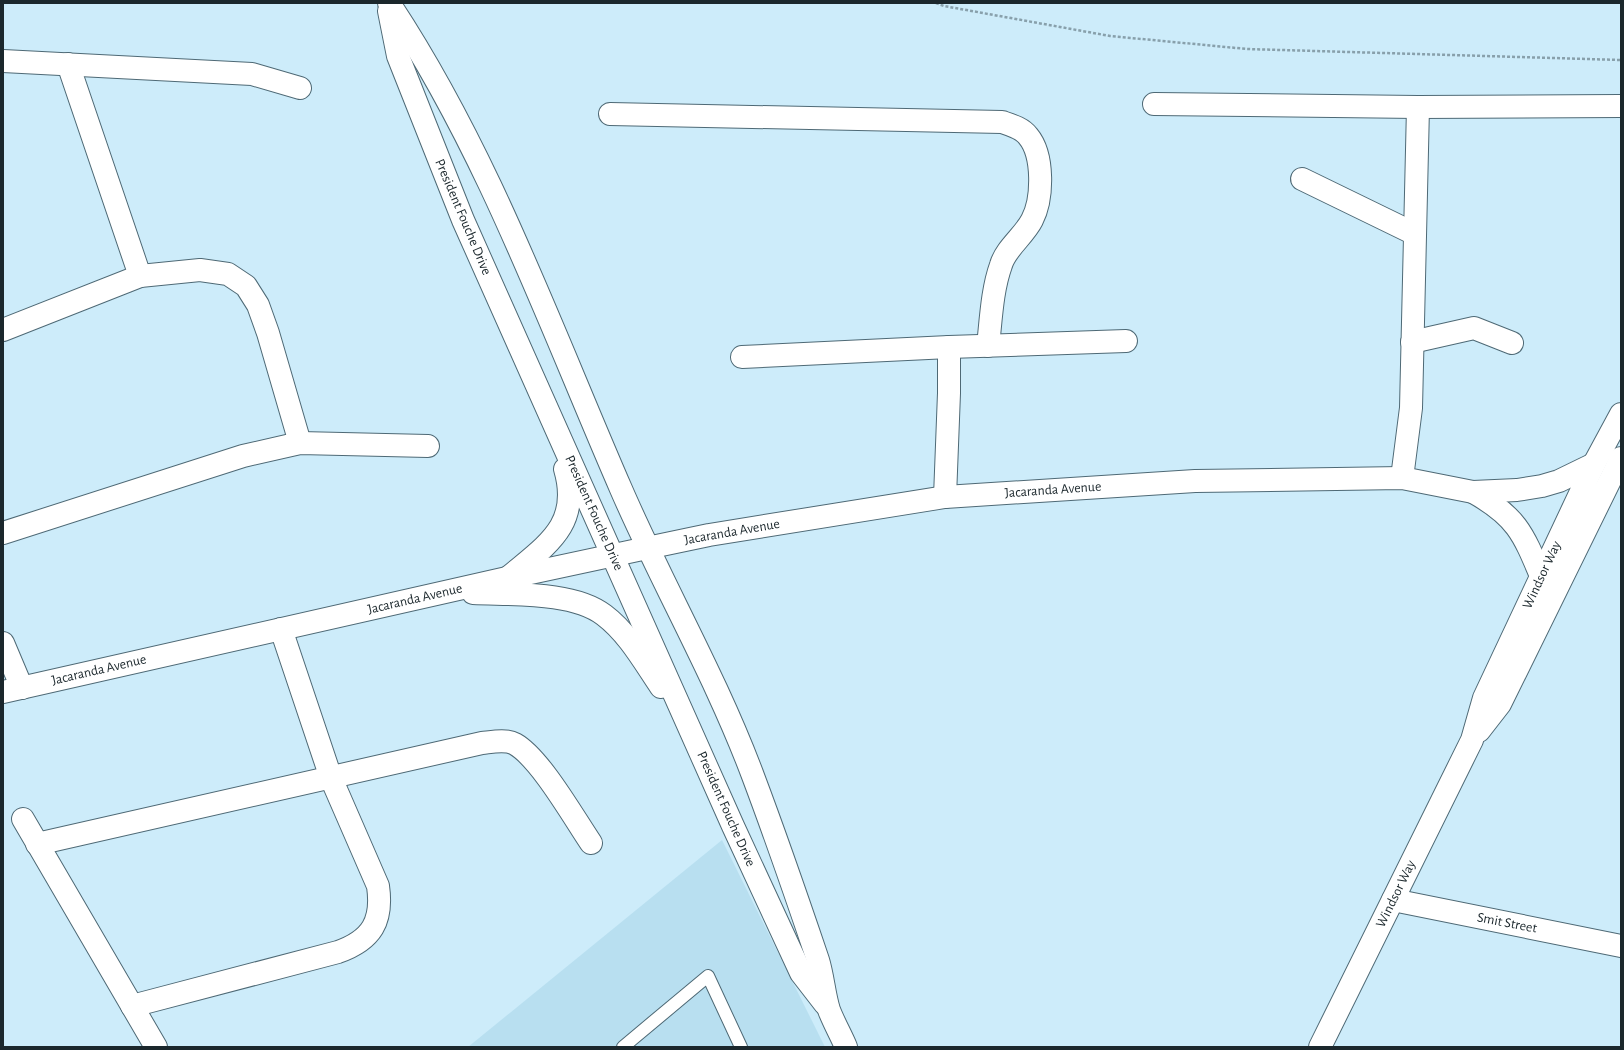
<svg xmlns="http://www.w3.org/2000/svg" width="1624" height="1050" font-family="'Alegreya Sans',sans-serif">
<rect width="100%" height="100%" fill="#cdecfa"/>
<path fill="#b8dff0" d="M722 840 825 1047H468Z"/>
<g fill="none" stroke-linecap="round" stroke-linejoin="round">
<defs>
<path id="service" d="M623 1047 708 976 741 1047"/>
<g id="minor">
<path d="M3 61 252 74 300 88"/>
<path d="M68 64 140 276"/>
<path d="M1154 104 1418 107 1621 106"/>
<path d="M610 114 1002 122C1011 125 1022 128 1028 136 1044 155 1043 199 1032 220 1024 236 1006 248 1001 265 992 290 991 319 988 346"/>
<path d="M1302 179 1415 234"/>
<path d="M3 330 140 276 200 270 228 274 246 286 258 305 268 333 300 443"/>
<path d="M1412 342 1474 328 1512 343"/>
<path d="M742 357 949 347 1126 341"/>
<path d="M1402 478 1411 408 1418 107"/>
<path d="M1473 492C1516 516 1523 533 1541 576"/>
<path d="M945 497 949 393V347"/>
<path d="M3 533 243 456 300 443 428 446"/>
<path d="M647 548 709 535 945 497 1195 481 1402 478 1473 492 1517 490 1542 486 1559 481 1594 464"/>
<path d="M3 643 22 688"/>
<path d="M23 819 156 1047"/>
<path d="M37 844 482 743C492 742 506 739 515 744 540 758 574 818 591 843"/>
<path d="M1393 900 1621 946"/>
<path d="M132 1006 338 952C372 940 383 921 378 886L331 778 281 629"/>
</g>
<g id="tertiary">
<path d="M389 3C488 152 550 326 621 489 663 586 716 677 753 776 776 837 797 898 818 960 823 976 824 994 829 1010 834 1023 841 1035 846 1047"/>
<path d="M389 11 398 56 463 220 733 826 801 973 825 1004"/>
<path d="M510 576C548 544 581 524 565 469"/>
<path d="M473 593C511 595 573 591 604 615 628 633 644 662 661 687"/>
<path d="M3 692 507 578 647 548"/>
<path d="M1479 731 1500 704 1621 458"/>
<path d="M1320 1047 1472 740 1484 698 1594 464 1621 414"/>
</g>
</defs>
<use href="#service" stroke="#4e6975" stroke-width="14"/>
<use href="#minor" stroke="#4e6975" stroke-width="24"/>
<use href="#tertiary" stroke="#4e6975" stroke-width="24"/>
<path stroke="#88a0ab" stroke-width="2.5" stroke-dasharray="3 2" stroke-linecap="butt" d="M936 3 944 6 1110 36 1247 49 1621 60"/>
<use href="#service" stroke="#fff" stroke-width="12"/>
<use href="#minor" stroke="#fff" stroke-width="22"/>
<use href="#tertiary" stroke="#fff" stroke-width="22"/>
</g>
<g text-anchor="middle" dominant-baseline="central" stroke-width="4" stroke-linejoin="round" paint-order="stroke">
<g font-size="14" fill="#1b272c" stroke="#fff">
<text transform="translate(463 217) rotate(67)">President Fouche Drive</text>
<text transform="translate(1053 490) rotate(-4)">Jacaranda Avenue</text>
<text transform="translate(594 513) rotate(66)">President Fouche Drive</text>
<text transform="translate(732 532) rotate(-10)">Jacaranda Avenue</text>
<text transform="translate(1542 575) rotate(-65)">Windsor Way</text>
<text transform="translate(415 599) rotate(-13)">Jacaranda Avenue</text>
<text transform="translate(99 670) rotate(-13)">Jacaranda Avenue</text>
<text transform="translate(726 809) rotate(66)">President Fouche Drive</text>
<text transform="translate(1396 894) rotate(-64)">Windsor Way</text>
<text transform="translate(1507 923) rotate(11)">Smit Street</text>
</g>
</g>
<rect width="1624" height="1050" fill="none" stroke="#1b272c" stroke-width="8"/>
</svg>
